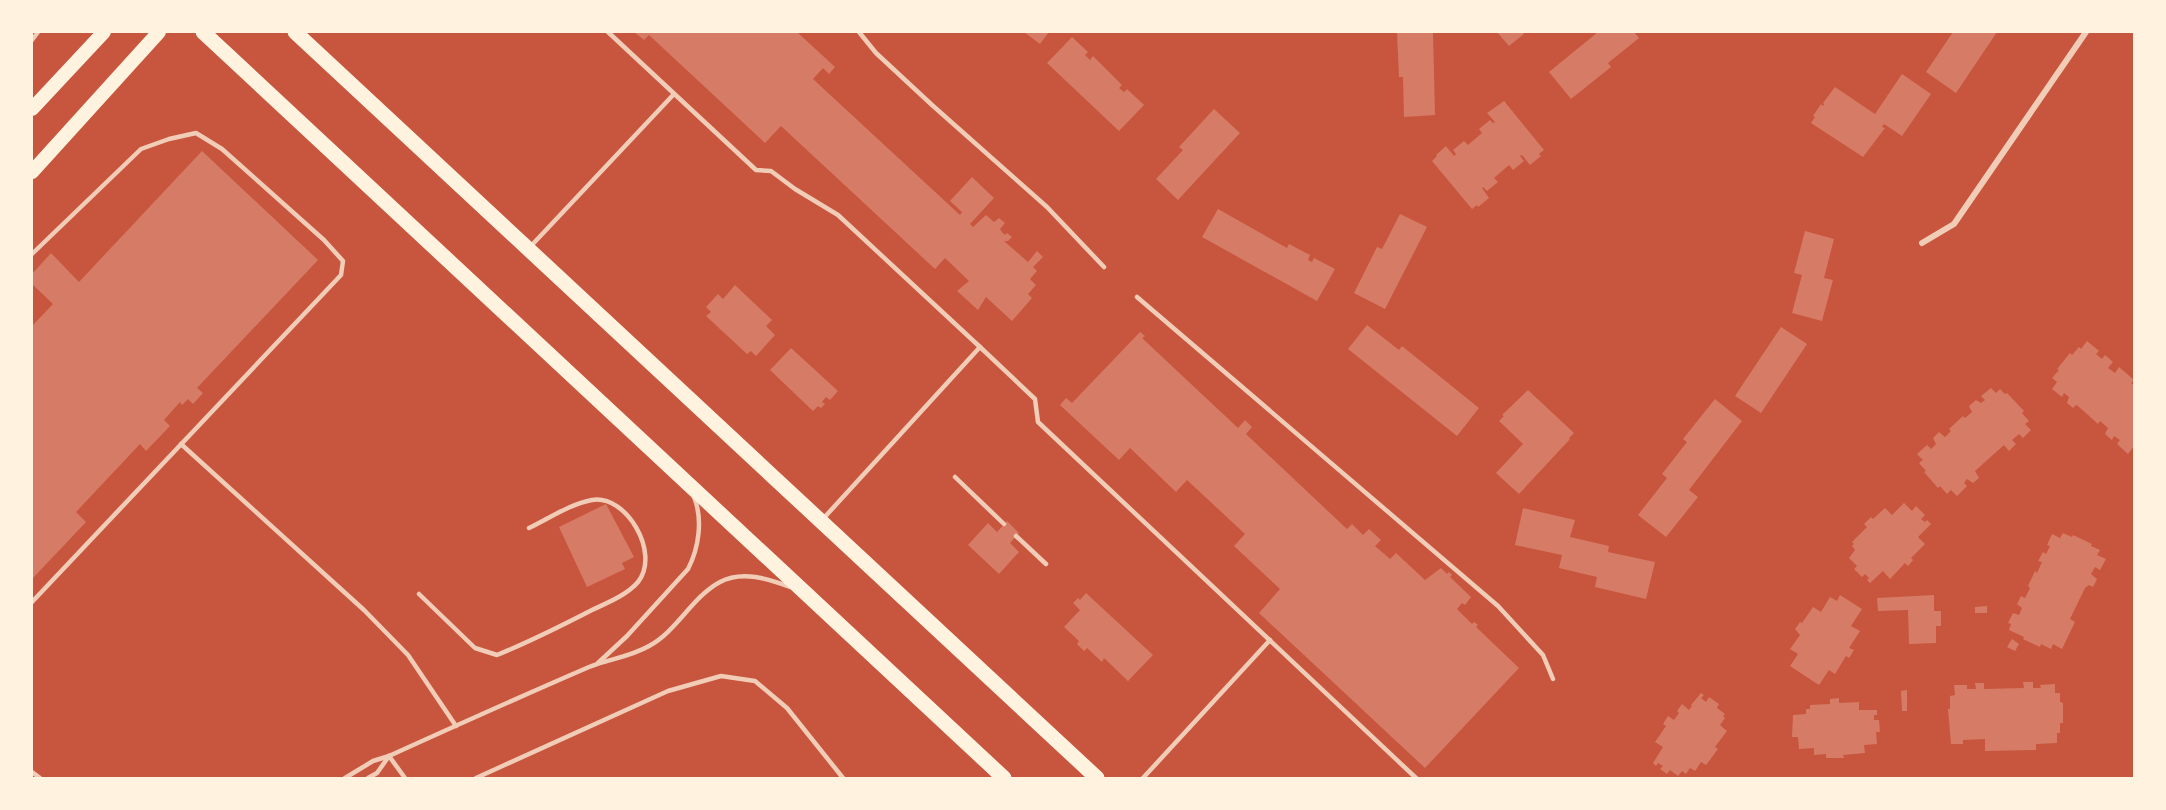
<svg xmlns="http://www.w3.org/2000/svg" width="2166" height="810" font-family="Mulish,sans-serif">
<rect width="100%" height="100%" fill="#c8553d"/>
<g fill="#d67c66">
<path d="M634 32H797L835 67 829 74 823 68 813 79 960 215 962 212 950 201 972 177 994 198 970 224 973 227 986 215 994 222 999 218 1005 223 1000 229 1002 232 1005 235 1007 233 1012 237 1008 241H1004L1028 262 1037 251 1043 257 1033 267 1037 271 1030 279 1036 285 1028 294 1032 298 1012 321 986 297 978 310 957 291 969 281 945 258 935 269 781 126 765 143 649 35 644 40Z"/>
<path d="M1024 32H1049L1040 44Z"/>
<path d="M1397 32H1433L1435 115 1404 117 1403 77H1399Z"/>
<path d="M1497 32H1522L1524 34 1509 46Z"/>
<path d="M1598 32H1634L1639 38 1608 63 1611 67 1571 99 1549 72Z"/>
<path d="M1953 32H1997L1956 93 1926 72Z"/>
<path d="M1072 37 1088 52 1085 55 1090 60 1093 56 1122 85 1119 88 1124 92 1127 89 1144 105 1119 131 1047 63Z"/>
<path d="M1902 74 1931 94 1902 136 1884 124 1882 127 1885 128 1863 157 1811 123 1815 117 1813 116 1821 104 1823 106 1824 104 1823 103 1835 87 1875 114Z"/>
<path d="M1504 101 1544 150 1539 154 1541 156 1530 165 1522 155 1520 156 1524 161 1513 170 1509 165 1494 178 1498 182 1487 191 1483 187 1482 188 1489 198 1478 207 1477 205 1472 209 1432 161 1437 156 1436 155 1446 146 1454 156 1456 154 1453 150 1464 141 1468 145 1482 133 1479 129 1490 120 1493 123 1495 122 1487 113Z"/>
<path d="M1214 109 1240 133 1178 200 1156 179 1183 150 1179 147Z"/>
<path d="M202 151 318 260 197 388 203 393 193 404 188 399 182 405 180 402 164 420 170 426 146 451 140 444 76 512 86 522 32 579V326L53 304 32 284V274L51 253 79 282Z"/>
<path d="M1218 209 1287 248 1289 244 1310 255 1308 260 1312 262 1314 258 1335 269 1317 301 1202 237Z"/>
<path d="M1400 214 1427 227 1385 309 1354 293 1377 247 1382 249Z"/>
<path d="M1805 231 1834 239 1824 278 1833 280 1822 321 1792 313 1802 275 1794 273Z"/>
<path d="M735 285 772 320 766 326 775 335 756 356 751 351 747 354 706 316 711 312 706 307 718 294 723 299Z"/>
<path d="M1367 325 1399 350 1402 346 1479 408 1457 436 1348 349Z"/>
<path d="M1781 327 1807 344 1761 413 1735 396Z"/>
<path d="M1140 332 1145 336 1142 338 1238 428 1245 420 1252 427 1246 434 1347 529 1352 524 1363 535 1369 529 1381 540 1375 546 1390 559 1396 553 1425 580 1441 568 1447 574 1449 572 1452 575 1450 577 1471 597 1465 605 1462 603 1457 609 1472 624 1474 622 1478 625 1476 627 1519 668 1425 768 1259 613 1280 589 1234 546 1245 534 1187 480 1176 492 1130 448 1119 460 1060 405 1066 398 1072 403Z"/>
<path d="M2087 341 2099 351 2096 354 2102 359 2105 355 2113 362 2108 368 2115 373 2119 367 2134 380 2131 383 2134 385V446L2128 454 2117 444 2120 440 2114 436 2112 440 2105 434 2108 428 2100 421 2098 424 2078 406 2076 405 2073 408 2067 403 2069 397 2064 393 2062 397 2052 389 2057 382 2052 378 2059 370 2057 369 2070 353 2072 355 2079 347 2081 349Z"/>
<path d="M791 348 838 391 830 400 826 397 822 402 825 404 821 408 818 406 813 411 770 370Z"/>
<path d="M1991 388 1996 393 2000 389 2005 394 2007 393 2024 411 2022 413 2029 421 2025 424 2031 430 2023 438 2019 434 2012 440 2016 444 2009 451 2004 445 1975 471 1979 478 1973 483 1967 479 1964 483 1967 486 1957 496 1951 490 1947 494 1940 486 1938 488 1924 472 1926 471 1919 463 1923 460 1917 454 1927 445 1931 449 1936 444 1933 438 1939 432 1945 437 1951 431 1949 429 1963 416 1965 418 1972 412 1969 406 1976 400 1981 403 1985 400 1981 396Z"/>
<path d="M1528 390 1574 433 1569 438 1570 439 1519 494 1496 473 1523 444 1499 421 1504 416 1502 415Z"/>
<path d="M1715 399 1742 421 1689 490 1698 497 1666 537 1638 515 1667 478 1662 474 1687 442 1683 439Z"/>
<path d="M1904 503 1912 511 1916 506 1925 515 1921 519 1925 522 1927 520 1931 524 1918 537 1925 544 1911 558 1913 560 1908 566 1905 563 1890 579 1883 571 1870 583 1867 580 1869 578 1865 574 1862 577 1854 569 1857 566 1849 558 1855 550 1852 546 1854 544 1852 542 1867 527 1864 524 1871 517 1873 519 1885 508 1892 515Z"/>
<path d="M606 504 634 557 622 563 625 569 587 587 559 527Z"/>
<path d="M1523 508 1575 520 1570 537 1609 546 1608 552 1655 562 1646 599 1595 587 1597 577 1559 568 1562 555 1515 545Z"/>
<path d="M1007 521 1019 533 1010 543 1019 552 999 574 968 545 988 523 997 532Z"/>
<path d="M2063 533 2072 537 2073 535 2092 544 2091 546 2100 550 2097 555 2106 559 2100 570 2095 567 2091 574 2097 579 2093 587 2089 585 2085 588 2070 619 2075 622 2062 649 2053 644 2051 649 2041 644 2040 647 2023 639 2024 637 2009 630 2011 624 2008 623 2013 613 2019 615 2022 608 2017 604 2021 596 2025 598 2030 588 2028 586 2035 571 2037 573 2042 562 2038 561 2043 552 2046 554 2050 546 2047 545 2052 534 2060 538Z"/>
<path d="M1086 593 1153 655 1128 681 1104 658 1102 662 1087 648 1084 651 1077 644 1079 641 1064 627 1080 610 1073 603 1078 598 1080 600Z"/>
<path d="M1840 595 1862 609 1851 626 1860 631 1849 648 1854 650 1849 658 1846 656 1835 674 1829 670 1819 685 1790 666 1798 654 1790 649 1800 635 1795 629 1800 622 1802 623 1813 607 1821 612 1830 597 1837 601Z"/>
<path d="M1934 595V611H1941V626H1936V643L1909 644 1908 610 1878 611 1877 598Z"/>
<path d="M1987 606V613H1975V607Z"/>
<path d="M2012 639 2019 644 2015 651 2007 647Z"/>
<path d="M2023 682H2033V688H2041L2040 685 2055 684V693H2060V702L2063 703V723H2060V733H2057V743L2036 744V750L1985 751V739L1963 740V744H1951L1948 709H1950V696L1955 695 1954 685H1967V689H1976L1975 683H1984V689L2024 688Z"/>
<path d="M1907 690V711H1902L1901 691Z"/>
<path d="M1701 693 1704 695 1701 698 1706 702 1709 697 1719 704 1717 708 1725 714 1723 716 1725 718 1720 725 1727 731 1715 747 1718 749 1706 765 1701 762 1695 771 1690 768 1686 774 1682 771 1678 776 1670 770 1667 774 1660 769 1663 766 1658 763 1656 766 1653 763 1663 747 1655 742 1666 726 1663 724 1668 716 1674 720 1679 713 1677 711 1682 704 1689 710 1692 706 1691 705Z"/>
<path d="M1839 698V703L1859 702V710H1877V715H1874V720H1879L1880 732H1876L1877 744 1864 745 1865 753 1843 755 1844 758H1826V754L1814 755V748L1799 749 1798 737H1792L1793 715 1806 714V709H1810V705L1830 704V699Z"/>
</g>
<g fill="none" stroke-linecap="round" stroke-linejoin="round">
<g stroke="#f1ccb7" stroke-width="4.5">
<path d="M608 32 756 170 771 171 795 189 838 215 980 347 822 520"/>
<path d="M859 32 876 53 932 105 1047 207 1104 267"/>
<path d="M32 40 38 32"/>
<path d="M530 247 674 94"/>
<path d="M32 254 141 149 169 139 196 133 222 149 324 240 343 261 341 275 32 602"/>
<path d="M1137 297 1498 606 1543 655 1553 679"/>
<path d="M980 347 1035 399 1038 422 1416 778"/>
<path d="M181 444 364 610 408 655 456 726"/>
<path d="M955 477 1004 524"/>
<path d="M1016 536 1046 564"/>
<path d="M419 594 475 648 497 655C529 642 561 626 592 610 607 603 627 595 638 582 661 553 626 494 592 500 570 504 548 519 529 528"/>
<path d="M598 663 627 636 688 569C699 548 703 519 694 497"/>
<path d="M389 756 405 778"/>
<path d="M32 772 40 778"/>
<path d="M345 778 373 761 389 756C455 726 522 696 589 667 609 659 630 657 649 646 677 631 692 597 720 582 742 570 769 579 790 587"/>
<path d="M368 778 377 773 389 756"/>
<path d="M476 778 668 691 721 676 755 681 787 708 843 778"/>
<path d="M1143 778 1270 640"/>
</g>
<path stroke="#f1ccb7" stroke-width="6" d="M1922 243 1954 224 2086 32"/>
<g stroke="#fff3e0" stroke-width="14">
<path d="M32 109 104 32"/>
<path d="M32 172 159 32"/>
</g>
<g stroke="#fff3e0" stroke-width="15">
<path d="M203 32 1004 778"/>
<path d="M295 32 1097 778"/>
</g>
</g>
<rect width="2166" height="810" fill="none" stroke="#fff3e0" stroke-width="66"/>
</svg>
